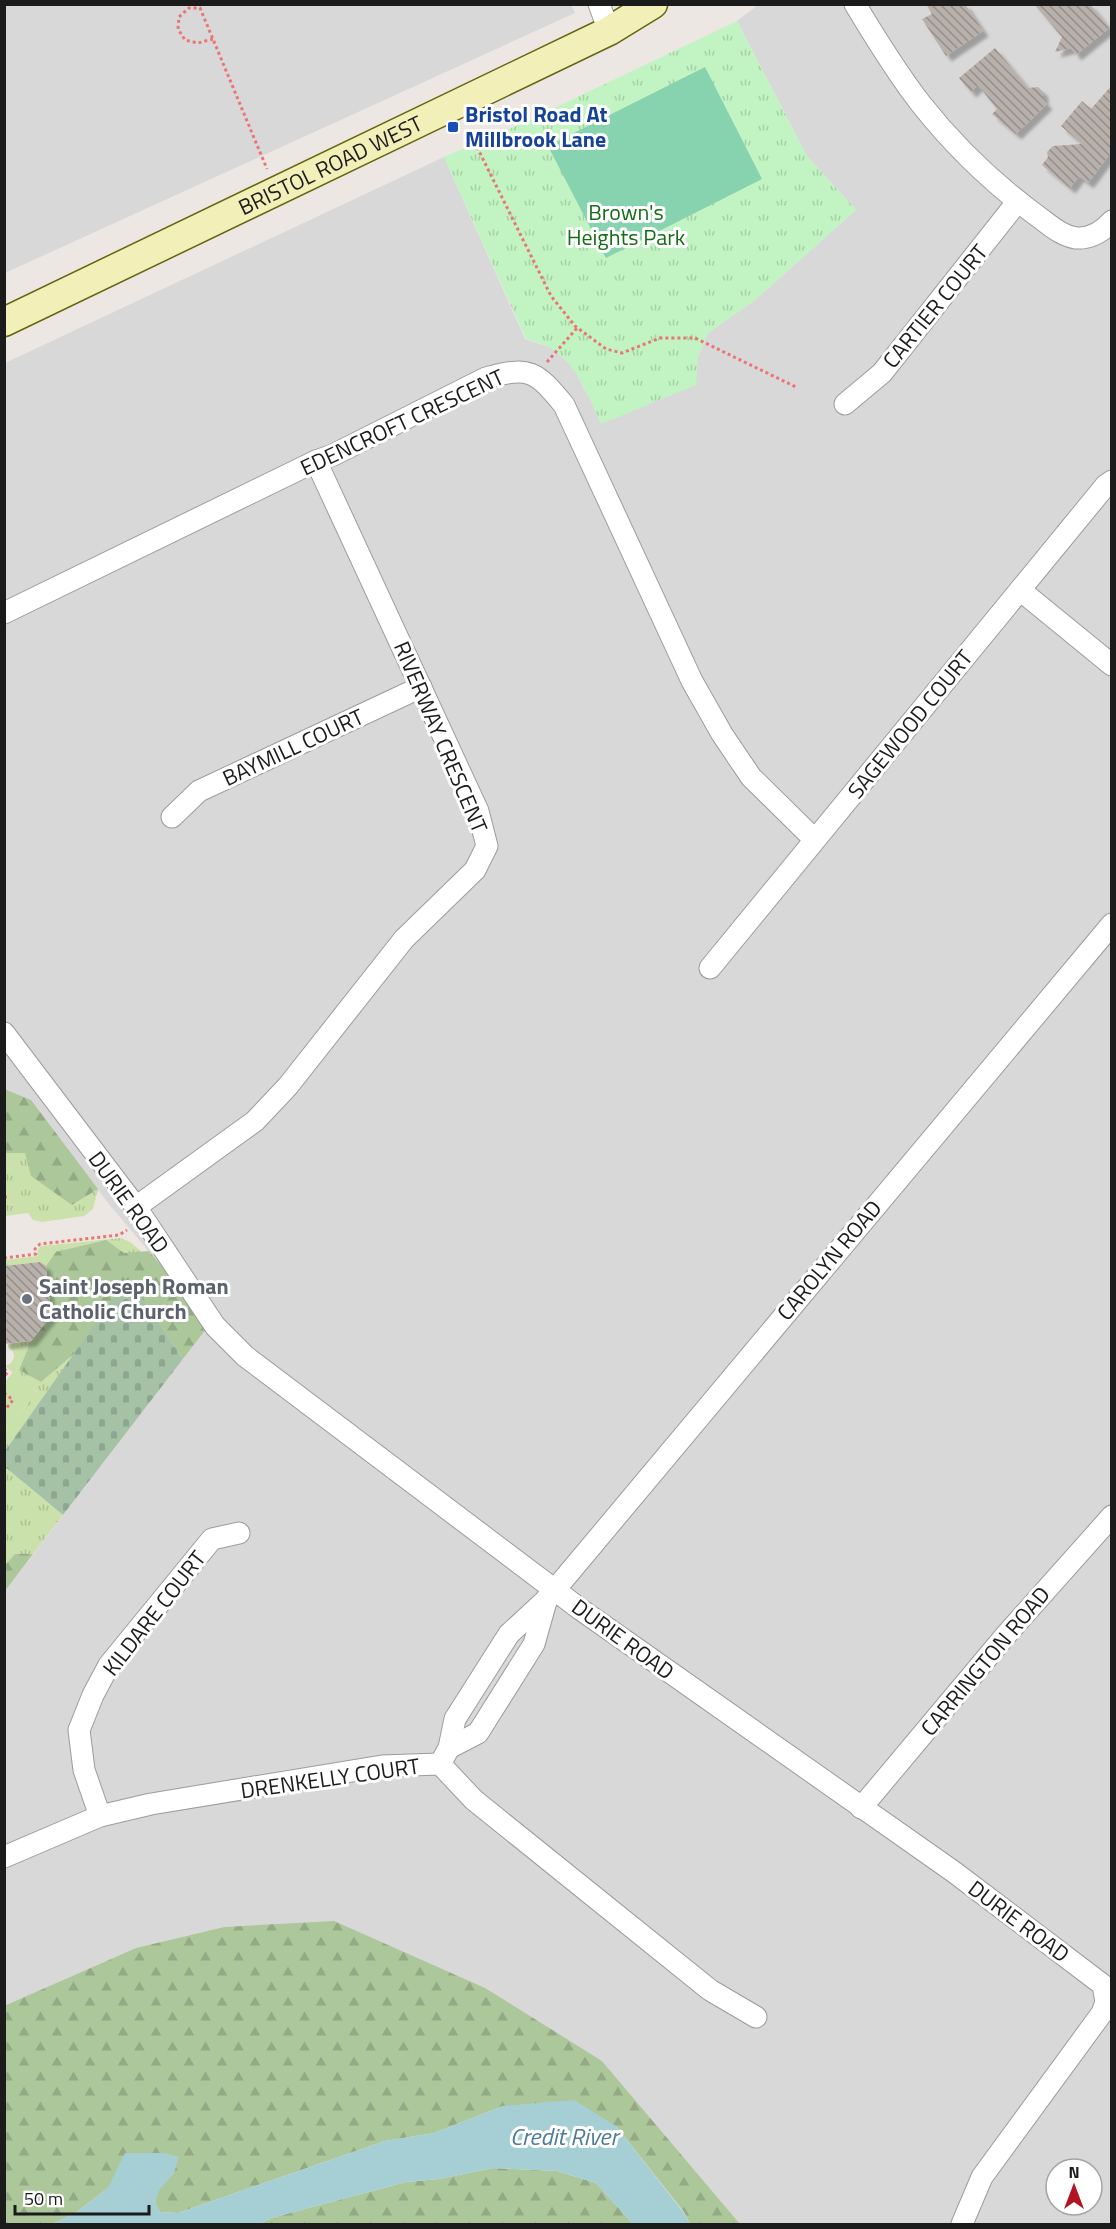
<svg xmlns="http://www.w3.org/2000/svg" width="1116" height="2229" font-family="'Titillium Web',sans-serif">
<defs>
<pattern id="grass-tufts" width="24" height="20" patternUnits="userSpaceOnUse" patternTransform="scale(1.5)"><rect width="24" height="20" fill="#cbe1ac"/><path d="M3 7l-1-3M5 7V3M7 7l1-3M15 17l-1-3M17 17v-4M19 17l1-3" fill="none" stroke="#aec093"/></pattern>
<pattern id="forest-firs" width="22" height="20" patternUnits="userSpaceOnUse" patternTransform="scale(1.5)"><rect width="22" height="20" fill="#acc79a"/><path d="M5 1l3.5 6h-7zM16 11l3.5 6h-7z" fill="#93aa84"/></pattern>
<pattern id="cemetery-stones" width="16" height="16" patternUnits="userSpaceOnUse" patternTransform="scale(1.5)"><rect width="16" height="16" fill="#a5c2a7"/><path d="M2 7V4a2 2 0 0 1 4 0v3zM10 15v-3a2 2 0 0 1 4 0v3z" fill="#8da68f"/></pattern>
<pattern id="park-tufts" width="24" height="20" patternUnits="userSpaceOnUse" patternTransform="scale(1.5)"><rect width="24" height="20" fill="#c2f3c2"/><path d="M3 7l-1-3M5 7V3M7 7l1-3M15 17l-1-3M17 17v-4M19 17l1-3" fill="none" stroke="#a6d0a6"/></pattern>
<pattern id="building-back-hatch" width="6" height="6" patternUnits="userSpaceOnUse" patternTransform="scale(1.5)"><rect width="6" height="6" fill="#b8b0ab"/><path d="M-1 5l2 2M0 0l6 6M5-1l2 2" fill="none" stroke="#958e8a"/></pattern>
<filter id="shadow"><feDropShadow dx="5.5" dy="5.5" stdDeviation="1.5" flood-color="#0004"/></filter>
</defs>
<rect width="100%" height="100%" fill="#ece7e2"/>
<g fill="#d9d8d8" fill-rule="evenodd">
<path d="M571 4 575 13 5 273V5Z"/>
<path d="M759 4 1111 5V2224H740L602 2061 273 1925 224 1927 136 1948 5 2006V1591L210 1324 108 1203 31 1101 5 1125V363L444 157 525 339 552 348 573 367 602 423 698 357 708 333 755 300 856 210 807 156 737 21ZM1056 2169H1092V2205H1056Z"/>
</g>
<g fill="url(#grass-tufts)">
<path d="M4 1153H25L72 1205 98 1189 93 1209 84 1216 42 1222 33 1220 28 1213 5 1216V1205L21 1204 20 1186 5 1187Z"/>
<path d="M121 1238 130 1242 142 1252 46 1266 40 1262 5 1266 4 1260 38 1256V1250L41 1246Z"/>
<path d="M31 1341 19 1370 41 1382 75 1353 5 1451V1431L37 1392 5 1366 10 1364 14 1358 13 1351 8 1347V1344Z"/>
<path d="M5 1467 63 1515 33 1554H15L5 1565Z"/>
</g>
<g fill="url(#forest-firs)">
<path d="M4 1089 31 1100 98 1189 72 1205 31 1176 25 1153H5Z"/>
<path d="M106 1240 124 1253 149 1251 210 1324 183 1359 128 1278 75 1353 41 1382 19 1370 31 1341 51 1316 46 1266 56 1252Z"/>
<path d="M15 1554H33L5 1591V1565Z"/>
<path d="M334 1921 485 1988 602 2061 740 2224H690L684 2212 616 2126 503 2106 434 2133 385 2141 178 2213 160 2212 155 2203 158 2190 174 2173 108 2188 74 2214 52 2224H5L4 2006 136 1948 224 1927Z"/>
<path d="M493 2168 557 2171 596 2183 633 2224H260L271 2218 406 2182 439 2179Z"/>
</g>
<path fill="url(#cemetery-stones)" d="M128 1277 183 1359 63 1515 5 1467V1451Z"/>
<path fill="url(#park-tufts)" d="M737 21 807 156 856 210 755 300 708 333 698 357 696 385 601 424C583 385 572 349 526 339L444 157 521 124Z"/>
<g fill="#cbe1ac">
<path d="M20 1185 22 1204 5 1205V1187Z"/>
<path d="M13 1372 37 1392 5 1431V1382Z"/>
</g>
<path fill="#87d3af" d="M705 67 762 179 606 258 548 146Z"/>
<path fill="#a6cfd5" d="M574 2100 616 2126 684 2213 690 2224H633L596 2183 557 2171 493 2168 439 2179 406 2182 271 2218 260 2224H52L74 2214 108 2188 125 2153H165L179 2157 174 2173 159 2190 155 2203 160 2212 178 2213 385 2141 434 2133 503 2106Z"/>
<g fill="url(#building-back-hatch)" filter="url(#shadow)">
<path d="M926 4H965L983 31 946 56 922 19 932 14Z"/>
<path d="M1034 4H1090L1109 28 1076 55 1071 48 1055 52 1062 37Z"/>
<path d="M995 48 1028 88 1038 87 1043 92V100L1047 104 1016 134 992 114 997 109 978 85 971 92 959 78Z"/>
<path d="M1112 85V151L1088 183 1079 176 1070 188 1042 165 1048 157 1047 152 1053 146 1082 144 1061 126 1082 101 1091 109Z"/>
<path d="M40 1262 46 1266 51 1316 31 1341 4 1344V1266Z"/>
</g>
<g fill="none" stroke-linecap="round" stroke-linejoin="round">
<defs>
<g id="street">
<path d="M599 4 609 31"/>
<path d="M855 4C876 39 897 73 921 104 955 147 996 186 1040 218 1051 226 1062 236 1076 238 1090 239 1102 232 1112 221"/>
<path d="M845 404 882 373 1018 201"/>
<path d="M1020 590 1112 665"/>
<path d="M4 613 316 461 333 455 486 378C530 366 536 371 564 405L692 681 722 734 751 777 814 839"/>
<path d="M172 817 199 791 421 687"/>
<path d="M710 968 1106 485 1112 481"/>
<path d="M4 1033 136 1207 215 1326 245 1356 580 1609 954 1872 1103 1985 1106 2002 1102 2013 982 2177 962 2224"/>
<path d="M136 1207 255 1121 288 1086 404 939 475 870 487 846 478 811 316 461"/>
<path d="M449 1748 478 1733 534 1644 547 1598"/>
<path d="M440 1764 449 1748 455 1719 509 1634 548 1598 1112 924"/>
<path d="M861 1808 1006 1635 1112 1516"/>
<path d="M100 1816 84 1770 79 1730 93 1695 109 1665 212 1539 239 1533"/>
<path d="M4 1857 100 1816 151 1804 382 1766 440 1764 474 1800 710 1990 756 2017"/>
</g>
<g id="secondary">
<path id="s1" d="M4 322 609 31 653 4"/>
</g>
</defs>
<use href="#street" stroke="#9c9c9c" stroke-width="23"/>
<use href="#secondary" stroke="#64650f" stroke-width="31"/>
<g stroke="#ea7574" stroke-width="3" stroke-dasharray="3 3" stroke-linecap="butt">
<path d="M213 39 198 43 185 40 178 29 179 17 189 8H200L267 169"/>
<path d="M469 131 551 296 575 326 606 349 622 353 660 338H695L796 387"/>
<path d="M547 362 578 327"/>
<path d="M4 1197H10"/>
<path d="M4 1258 36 1254 35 1249 40 1244 119 1235 127 1230"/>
<path d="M4 1369 8 1372 4 1376"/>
<path d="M4 1393 13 1400 4 1411"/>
</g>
<use href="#street" stroke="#fff" stroke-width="21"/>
<use href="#secondary" stroke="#f2efb9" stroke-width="28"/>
</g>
<rect fill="#1a4fb4" stroke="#fff" stroke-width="2" x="447" y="121" width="12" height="12" rx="3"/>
<circle fill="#6b7280" stroke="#fff" stroke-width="2" cx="27" cy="1299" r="6"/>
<g text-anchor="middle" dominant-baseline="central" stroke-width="6" stroke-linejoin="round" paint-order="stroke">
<g font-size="22" font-weight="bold" fill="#164399" stroke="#fff" text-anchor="start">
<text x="465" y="114">Bristol Road At<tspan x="465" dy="25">Millbrook Lane</tspan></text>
</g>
<g font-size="22" fill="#1b1b1b" stroke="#fff">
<text stroke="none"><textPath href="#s1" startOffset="362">BRISTOL ROAD WEST</textPath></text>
<text transform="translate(935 306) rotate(-51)">CARTIER COURT</text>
<text transform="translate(402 422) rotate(-25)">EDENCROFT CRESCENT</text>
<text transform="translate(910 724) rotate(-51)">SAGEWOOD COURT</text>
<text transform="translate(441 737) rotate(67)">RIVERWAY CRESCENT</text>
<text transform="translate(293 747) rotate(-25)">BAYMILL COURT</text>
<text transform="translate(129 1202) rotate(54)">DURIE ROAD</text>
<text transform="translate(829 1260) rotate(-50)">CAROLYN ROAD</text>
<text transform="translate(154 1613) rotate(-52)">KILDARE COURT</text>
<text transform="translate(623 1639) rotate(36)">DURIE ROAD</text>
<text transform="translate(985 1661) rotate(-50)">CARRINGTON ROAD</text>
<text transform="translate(330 1778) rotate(-8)">DRENKELLY COURT</text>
<text transform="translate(1019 1921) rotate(37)">DURIE ROAD</text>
</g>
<g font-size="22" fill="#176c16" stroke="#fff">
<text x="626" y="212">Brown's<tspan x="626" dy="25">Heights Park</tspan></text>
</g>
<g font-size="22" font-weight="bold" fill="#5b616d" stroke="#fff" text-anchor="start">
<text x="39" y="1286">Saint Joseph Roman<tspan x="39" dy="25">Catholic Church</tspan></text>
</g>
<g font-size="24" font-style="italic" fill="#4f7a99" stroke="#fff">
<text x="564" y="2136">Credit River</text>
</g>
</g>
<rect width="1116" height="2229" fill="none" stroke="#1b1b1b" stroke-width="12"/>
<g transform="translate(1074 2187)"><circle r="28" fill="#ffffff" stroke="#a4a4a4" stroke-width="1.5"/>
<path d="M0-4.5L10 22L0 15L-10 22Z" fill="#b21423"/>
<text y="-9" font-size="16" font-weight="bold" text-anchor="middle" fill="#1b1b1b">N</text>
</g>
<path d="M15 2205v9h134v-9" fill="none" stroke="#1b1b1b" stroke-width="3"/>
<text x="24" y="2205" font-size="18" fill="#1b1b1b" stroke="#ffffff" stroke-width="4.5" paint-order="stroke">50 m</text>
</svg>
